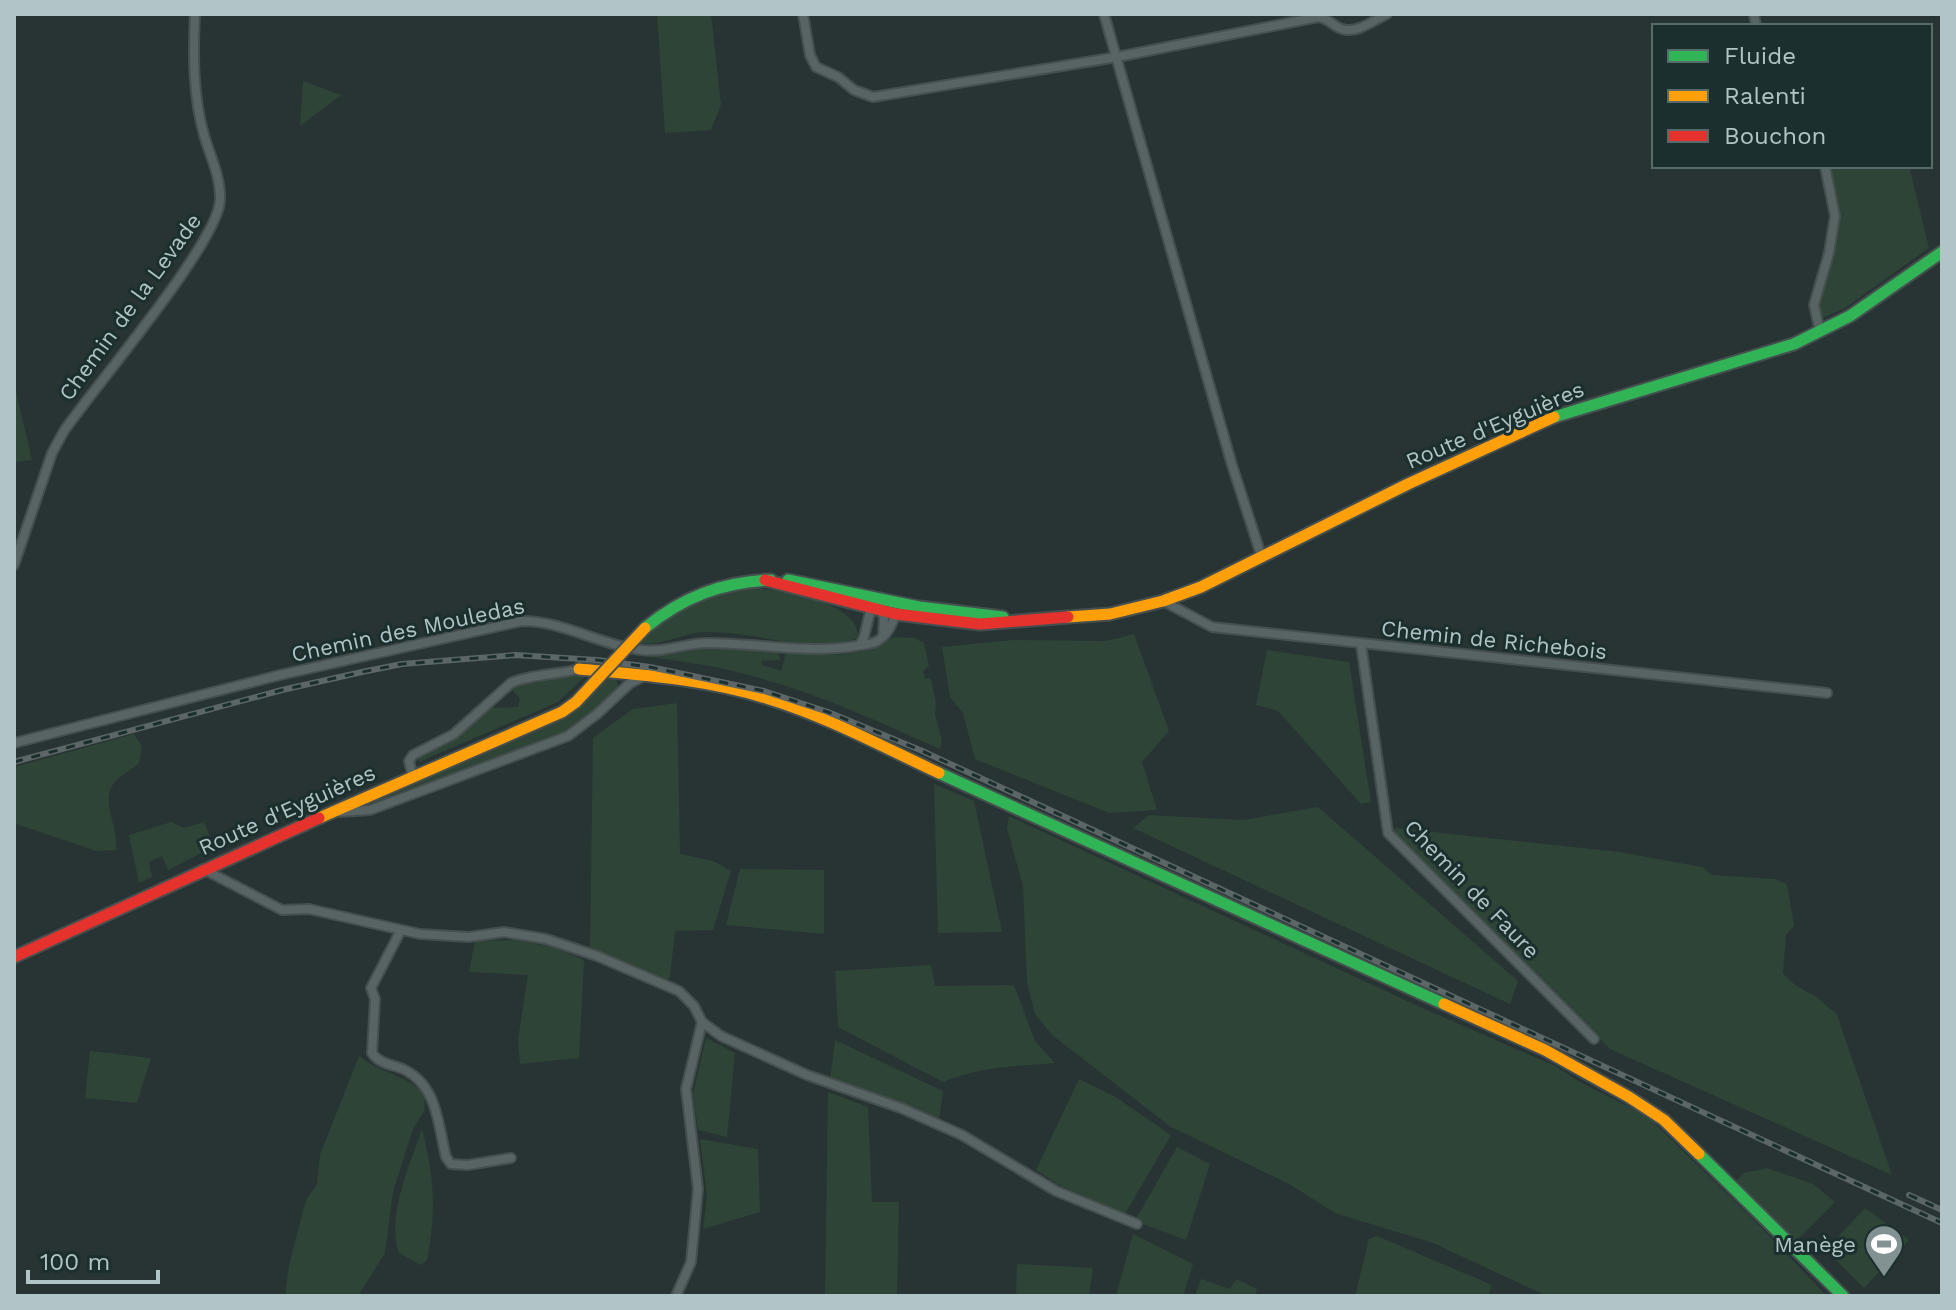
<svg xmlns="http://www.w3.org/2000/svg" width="1956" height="1310" font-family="'Work Sans',sans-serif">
<rect width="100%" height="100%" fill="#283434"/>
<g fill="#2e4437">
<path d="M657 14H711L721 105 711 130 665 133Z"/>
<path d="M303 81 341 95 300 126Z"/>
<path d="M1829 166H1909L1929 248 1845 308 1822 318 1817 300 1836 235 1837 206Z"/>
<path d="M14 383 32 460 14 462Z"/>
<path d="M746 588C773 588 857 600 858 635L855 639C806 654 756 631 706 632 683 632 662 647 640 643 670 610 702 596 746 588Z"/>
<path d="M1134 634 1169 731 1142 762 1157 810 1109 813 975 759 963 713 950 697 942 647 1013 640 1106 641Z"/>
<path d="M894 637 914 638 924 643 929 666 923 671 925 678 931 679 936 704 935 714 942 741 940 749C879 722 818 693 752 676 715 665 676 661 638 655H670L720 645 777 652 781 660 762 661V665L781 671 786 653 839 655 870 650Z"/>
<path d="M1267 650 1349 662 1371 802 1361 804 1278 711 1256 705Z"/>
<path d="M571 674H588L558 702 419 762 418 756 421 754 457 737 491 708 518 707 520 698 511 689C520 682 556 678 571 674Z"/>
<path d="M610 677H615L618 684C613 706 583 723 564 734L381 801 364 805 551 723 583 703Z"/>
<path d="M677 703 680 854 713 861 731 871 713 930 675 931 670 977 666 982 590 947 593 738 633 709Z"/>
<path d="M134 734 142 747 139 763C132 770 120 775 114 783 100 801 119 828 116 850L96 851 14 823V767Z"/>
<path d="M934 784 974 801 1002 932 938 933Z"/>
<path d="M1318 807 1518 981 1510 1004 1133 828 1149 815 1243 820Z"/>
<path d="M1009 816 1420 1007 1555 1066 1580 1082 1647 1116 1748 1214 1827 1296H1547L1433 1243 1335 1213 1291 1185 1171 1127 1052 1035 1035 1014 1027 983 1023 886 1007 828Z"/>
<path d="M171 822 184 828 204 822 212 842 206 844 207 850 168 870 162 856 149 862 152 877 139 883 129 835Z"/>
<path d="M1396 828 1619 852 1702 867 1712 875 1774 879 1787 884 1794 926 1786 935 1783 973C1792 985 1802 989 1815 996 1824 1001 1827 1009 1836 1012L1892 1175 1610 1049 1392 831Z"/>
<path d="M740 869 824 870V934L726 925Z"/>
<path d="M515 940 552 947 584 960 579 1058 520 1064 518 1040 528 975 469 972 475 941Z"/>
<path d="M931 965 935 986 1014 985 1035 1041 1055 1063C1016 1066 979 1067 943 1082L838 1027 835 971Z"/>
<path d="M706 1038 735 1053 727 1137 698 1130 693 1094Z"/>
<path d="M835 1040 943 1091 939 1119 830 1080Z"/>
<path d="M90 1051 151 1058 137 1103 85 1098Z"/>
<path d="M359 1056C380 1073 406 1075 425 1094L424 1111 413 1129 393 1192 385 1253 358 1296H285L289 1265 306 1200 317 1184 320 1155Z"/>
<path d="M1079 1079 1114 1096 1171 1135 1125 1214 1059 1185 1036 1170Z"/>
<path d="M828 1092 868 1107 872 1202H899L897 1296H825Z"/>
<path d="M422 1129C434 1177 437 1211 427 1260L421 1265 399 1253C386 1215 410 1166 422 1129Z"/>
<path d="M700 1139 758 1149 760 1212 703 1229 707 1196Z"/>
<path d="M1177 1147 1210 1164 1186 1240 1135 1221Z"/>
<path d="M1767 1168 1813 1184 1835 1202 1797 1240 1736 1181 1744 1173Z"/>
<path d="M1865 1208 1909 1240 1864 1288 1826 1250Z"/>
<path d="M1133 1234 1193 1264 1183 1296H1116Z"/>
<path d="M1377 1236 1492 1285 1488 1296H1355L1369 1239Z"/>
<path d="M1017 1264 1093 1268 1089 1296H1016Z"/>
<path d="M1201 1279 1230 1289 1236 1279 1257 1289 1255 1296H1195Z"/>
</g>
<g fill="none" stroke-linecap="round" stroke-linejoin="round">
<defs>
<g id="street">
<path d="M803 14 810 55 816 67 838 77 854 90 873 97 1117 57 1318 17C1329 18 1332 26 1342 29 1357 34 1374 20 1387 14"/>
<path d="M1104 14 1232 465 1262 558"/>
<path d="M1754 14 1756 26"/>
<path d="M1820 332 1814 305 1829 253 1835 216 1825 166"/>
<path d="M14 565 52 453 64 431C94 387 219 242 220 200 221 177 210 156 204 135 193 95 193 56 195 14"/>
<path d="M1163 601 1212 627 1827 693"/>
<path d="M880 606 884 618 883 636"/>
<path d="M1361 644 1388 833 1594 1039"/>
<path d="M860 645 864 637 871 608 875 606"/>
<path d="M14 743 280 675 522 621C564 621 599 645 641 650 664 653 685 643 708 643 758 643 806 654 856 646 864 644 872 645 879 640 888 634 892 624 896 614"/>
<path d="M413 777 409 761 413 755 454 734 511 683C531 674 557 675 579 669"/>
<path d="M339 812 370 810 568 736 597 714 629 684 642 677"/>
<path d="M203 869 282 910 309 909 420 934 469 937 504 932 546 939 597 956 679 991 694 1006 702 1022 686 1089 698 1189 691 1262 676 1296"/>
<path d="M401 930 371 988 375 999 372 1053C380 1065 393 1064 405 1070 438 1087 438 1125 446 1157L451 1164 468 1165 511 1158"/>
<path d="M702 1022 721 1036 807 1075 901 1108 962 1135 1056 1191 1137 1224"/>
</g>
<g id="fast">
<path d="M1554 417 1794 344 1850 316 1942 252"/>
<path d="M788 580 919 607 1003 617"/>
<path d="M645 628C683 597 722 582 771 580"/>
<path d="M939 773 1444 1004"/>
<path d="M1699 1154 1843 1296"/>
</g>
<g id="slow">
<path d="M1068 617 1110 614 1163 601 1201 587 1408 484 1554 417"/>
<path d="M579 669C642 675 705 679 766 698 826 716 883 747 939 773"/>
<path d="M319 818 562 712 576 702"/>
<path d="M1444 1004 1545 1050 1629 1097 1664 1120 1699 1154"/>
</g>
<g id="jam">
<path d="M765 580 896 614 980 624 1068 617"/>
<path d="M14 957 319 818"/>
</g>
</defs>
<use href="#street" stroke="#464f4f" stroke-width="12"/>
<use href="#fast" stroke="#464f4f" stroke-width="15"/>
<use href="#slow" stroke="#464f4f" stroke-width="15"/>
<use href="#jam" stroke="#464f4f" stroke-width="15"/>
<use href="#street" stroke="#586363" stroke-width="8"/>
<use href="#fast" stroke="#30b455" stroke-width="11"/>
<use href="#slow" stroke="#ff9f0a" stroke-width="11"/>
<use href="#jam" stroke="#e5322d" stroke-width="11"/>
<defs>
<g id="rail">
<path d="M14 762 282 690 362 672 402 664 515 655 597 660 650 667 764 691 828 712 920 750 1942 1223"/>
<path d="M1909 1195 1942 1210"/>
</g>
</defs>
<use href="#rail" stroke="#5c6666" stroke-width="6"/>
<use href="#rail" stroke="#1c2f2f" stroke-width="3" stroke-dasharray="9" stroke-linecap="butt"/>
<defs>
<path id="slow-bridge" d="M576 702 645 628"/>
</defs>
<use href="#slow-bridge" stroke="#464f4f" stroke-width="15" stroke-linecap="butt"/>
<use href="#slow-bridge" stroke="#ff9f0a" stroke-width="11"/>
</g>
<defs>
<symbol id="stadium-pin" viewBox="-11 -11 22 30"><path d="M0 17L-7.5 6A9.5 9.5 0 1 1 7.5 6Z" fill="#829293" stroke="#1c2f2f"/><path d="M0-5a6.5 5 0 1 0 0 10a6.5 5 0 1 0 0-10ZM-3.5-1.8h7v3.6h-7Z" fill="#fff"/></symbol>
</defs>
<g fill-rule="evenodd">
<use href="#stadium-pin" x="1862" y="1222" width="44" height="60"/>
</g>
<g text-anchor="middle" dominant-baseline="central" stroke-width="6" stroke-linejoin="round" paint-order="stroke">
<g font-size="22" fill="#b2c5c6" stroke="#1c2f2f">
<text transform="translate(130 307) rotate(-54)">Chemin de la Levade</text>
<text transform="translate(1495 425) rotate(-23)">Route d'Eyguières</text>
<text transform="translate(408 630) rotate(-12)">Chemin des Mouledas</text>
<text transform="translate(1494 640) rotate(6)">Chemin de Richebois</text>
<text transform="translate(287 810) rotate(-24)">Route d'Eyguières</text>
<text transform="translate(1472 889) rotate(46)">Chemin de Faure</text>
</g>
<g font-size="22" fill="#b2c5c6" stroke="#1c2f2f" text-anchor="end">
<text x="1856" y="1244">Manège</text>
</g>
</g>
<rect width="1956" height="1310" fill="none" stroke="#b2c5c6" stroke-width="32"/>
<rect x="1652" y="24" width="280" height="144" fill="#1c2f2f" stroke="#586b6b" stroke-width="2"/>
<rect x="1668" y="50" width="40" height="12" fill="#30b455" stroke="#586b6b" stroke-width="2"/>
<text x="1724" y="64" font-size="24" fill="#b2c5c6">Fluide</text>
<rect x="1668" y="90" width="40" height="12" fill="#ff9f0a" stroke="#586b6b" stroke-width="2"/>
<text x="1724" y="104" font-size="24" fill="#b2c5c6">Ralenti</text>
<rect x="1668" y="130" width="40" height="12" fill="#e5322d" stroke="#586b6b" stroke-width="2"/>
<text x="1724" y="144" font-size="24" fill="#b2c5c6">Bouchon</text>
<path d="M28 1270v12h130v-12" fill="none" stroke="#b2c5c6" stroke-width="4"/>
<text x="40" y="1270" font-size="24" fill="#b2c5c6" stroke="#1c2f2f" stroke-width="6" paint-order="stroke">100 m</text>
</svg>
